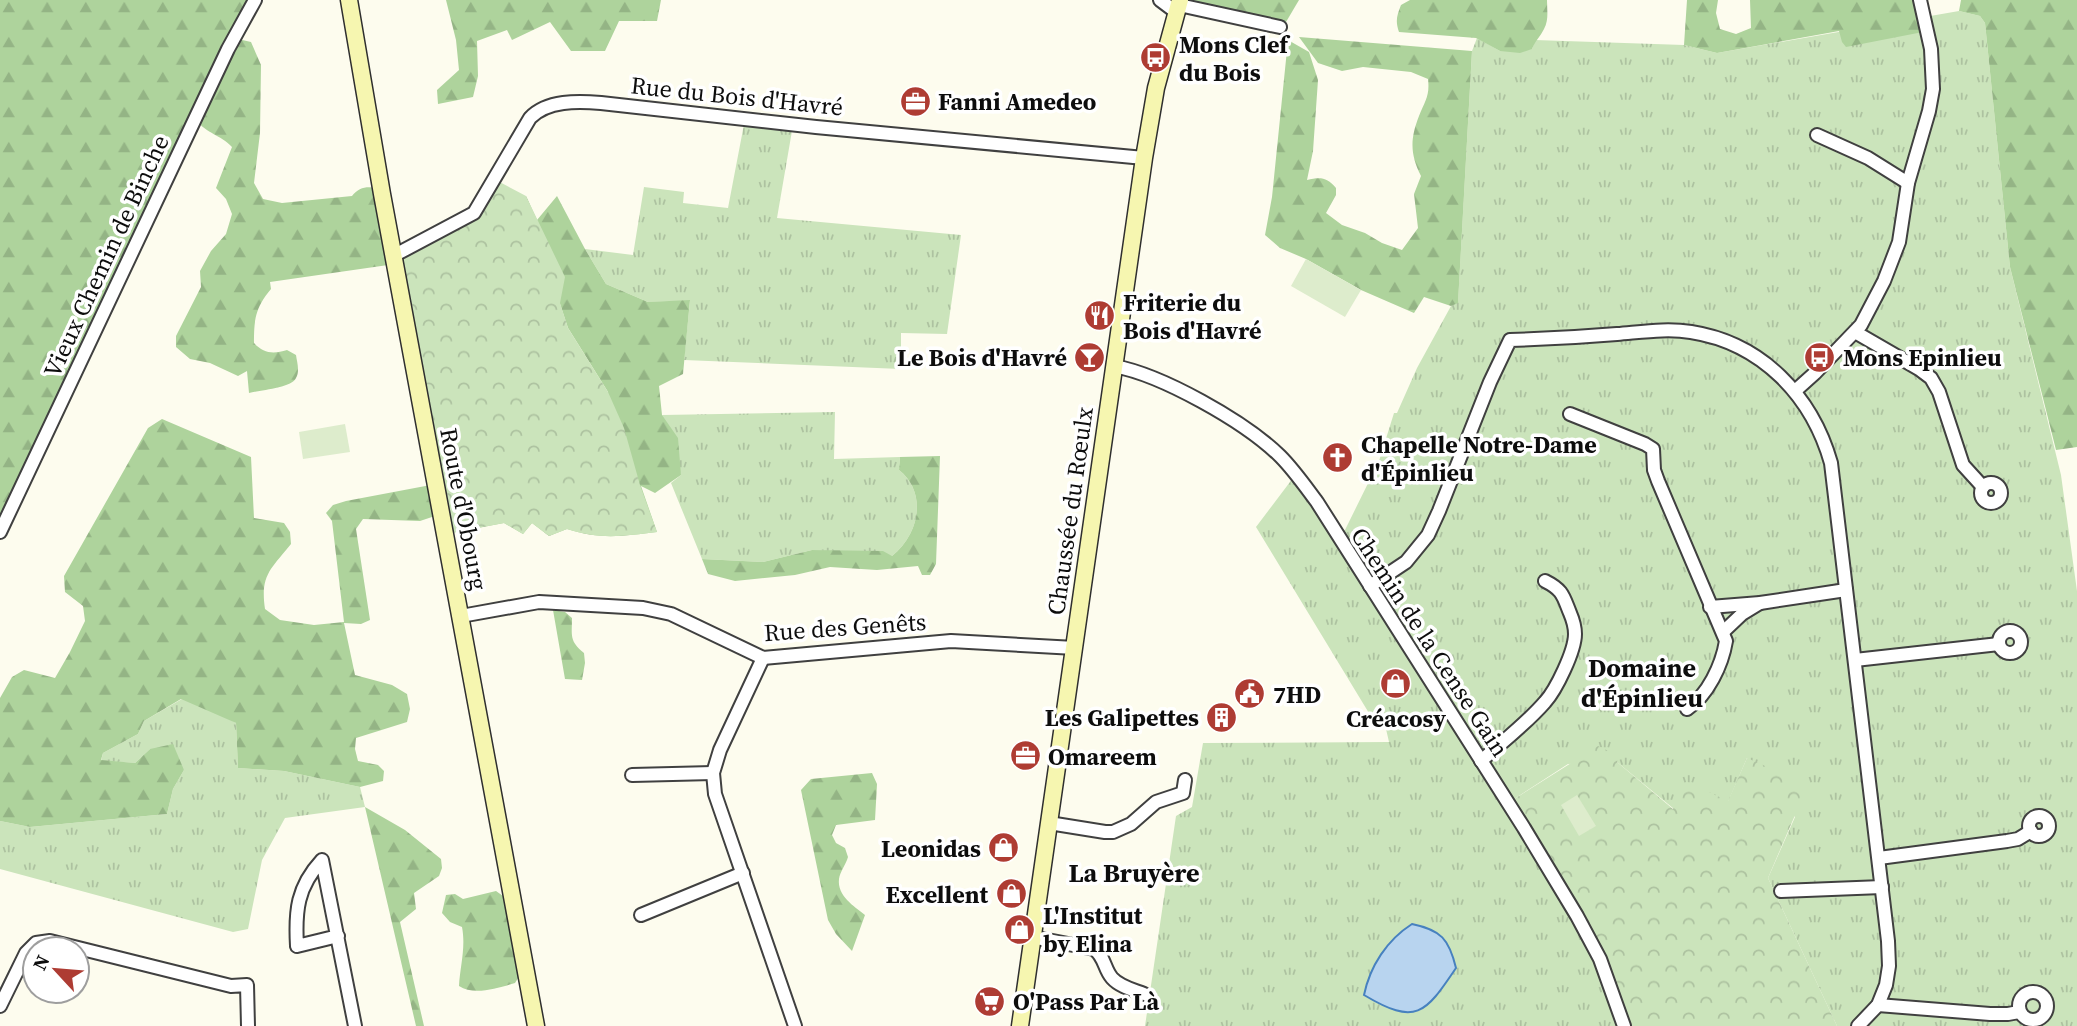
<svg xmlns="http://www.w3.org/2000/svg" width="2077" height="1026" font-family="'Source Serif 4',serif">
<defs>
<pattern id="grass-tufts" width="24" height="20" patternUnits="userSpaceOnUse" patternTransform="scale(1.75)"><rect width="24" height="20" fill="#cbe4bb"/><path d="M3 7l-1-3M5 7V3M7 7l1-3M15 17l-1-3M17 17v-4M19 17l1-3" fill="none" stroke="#adc2a0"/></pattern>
<pattern id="forest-firs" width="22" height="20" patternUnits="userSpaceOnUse" patternTransform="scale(1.75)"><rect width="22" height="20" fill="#aed39c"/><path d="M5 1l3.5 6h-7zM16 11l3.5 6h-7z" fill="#94b485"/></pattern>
<pattern id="park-crowns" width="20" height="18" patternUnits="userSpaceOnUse" patternTransform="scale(1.75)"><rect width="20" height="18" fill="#cbe4bb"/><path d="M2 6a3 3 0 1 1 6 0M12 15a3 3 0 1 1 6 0" fill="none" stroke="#adc2a0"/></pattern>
</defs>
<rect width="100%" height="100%" fill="#fdfcee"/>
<g fill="url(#grass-tufts)">
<path d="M1959 11 1980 16 1985 23 2010 267 2061 475 2077 591V1026H1837L1768 878 1795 817 1747 758 1728 802 1674 809 1617 762 1568 764 1508 803 1577 916 1624 1026H1145L1176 816 1192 807 1203 743 1389 742 1386 729 1378 728 1256 527 1296 474 1336 534 1345 530 1379 461 1394 413H1397L1417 368 1451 306 1458 302 1472 51 1477 38 1500 51 1532 49 1535 40 1684 45 1717 53Z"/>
<path d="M745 119 793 125 777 218 961 235 947 334 901 333V369L684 360 690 301 648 302 606 284 585 249 633 255 644 187 684 192 683 203 728 208Z"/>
<path d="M835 412 834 459 900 457 899 470C928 493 919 535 892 556L812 550 763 562 702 559 671 483 681 475 662 415Z"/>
<path d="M187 696 236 723 238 768 284 771 360 787 365 807 285 818 262 860 248 929 233 932 0 869V821L30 827 167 814 173 789 184 770 150 749 135 763 101 761 103 753 138 734 144 721Z"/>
</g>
<g fill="url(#forest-firs)">
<path d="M0 0H255L238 39 251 42 261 65 260 133 254 183 263 199 282 203 352 196C359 187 366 186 378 188L393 255 526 196 537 220 557 196 585 249 606 284 648 302 690 300 683 374 659 386 662 415 678 438 681 475 655 493 641 486 657 532C624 536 600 540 567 529L549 536 532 523 523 534 504 523 446 534 441 508 432 517 420 521 363 519 356 529 370 620 361 624 344 623 355 675 392 685 407 694 410 709 407 722 356 738 355 749 358 761 378 765 384 771 383 781 360 787 284 771 238 768 236 723 181 699 144 721 138 734 103 753 101 760 135 763 150 749 173 744 184 770 173 789 167 814 30 827 0 821V698L12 677 24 670 55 678 70 652 85 621 83 606 65 592 64 576 148 428 162 419 251 457 254 518 284 523 290 532 291 544C271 569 260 575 265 609L280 620 314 625 344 622 332 521 326 513 333 505 346 501 436 484 608 392 568 328 560 304 395 264 270 282 271 289C255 308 254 320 254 343 264 354 274 354 287 350L296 355C297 362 300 371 296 378 292 388 260 390 249 393L247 371 238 376 210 363 190 359 176 347V336L201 287 200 271 211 251 226 234 232 214 226 199 216 188 232 147C220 134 208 135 195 119L0 532Z"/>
<path d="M446 0H661L657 21H619L605 51H571L550 22 512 40 507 30 477 41 478 76 473 97 438 104 437 90 459 70 456 40Z"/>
<path d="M1181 0H1299L1286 22 1280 27Z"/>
<path d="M1410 0H1547C1547 10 1549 20 1544 29 1540 37 1535 41 1532 49L1520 53 1500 51 1476 38 1399 32C1395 21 1397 15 1401 5Z"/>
<path d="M1687 0H1718L1716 13 1720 29 1736 34 1751 28 1750 0H1920L1928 31 1846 47 1842 42 1839 31 1717 53 1684 45Z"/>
<path d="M1961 0H2077V447L2056 450 2010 267 1985 23 1980 16 1959 11Z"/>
<path d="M1299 37 1472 51 1458 303 1451 306 1424 297 1414 313 1361 290 1306 259 1280 248 1265 235 1272 197 1288 40 1309 52 1318 80 1313 151 1307 180C1320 177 1327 177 1336 188V195L1326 213 1342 225 1365 233 1382 243 1402 250 1418 228 1414 194 1421 176C1410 154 1410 139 1419 116 1425 101 1430 96 1428 79L1411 72 1363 67 1342 71 1318 63Z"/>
<path d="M940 456 936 564 930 575H922L918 566 877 570 830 567 795 575 735 581 708 574 702 559 763 562 812 550 883 551 892 556C919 535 928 493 899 470L900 457Z"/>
<path d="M553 610 565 612 572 618C572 635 569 641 584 653L585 663 582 680 565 679Z"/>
<path d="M872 773 877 784 875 820 836 825 832 835 836 843 845 848 848 857C846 864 840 872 839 879 837 896 854 906 865 915L852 951 836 934 828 920 801 790 811 779Z"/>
<path d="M365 807 405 830 441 859 442 868 439 876 414 893 416 909 400 922 424 1026H416Z"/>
<path d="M496 891 503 896 520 975 515 983C498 988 474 996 459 986 460 966 466 948 462 927L450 922 442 913 446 895 455 894 463 899Z"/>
</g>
<g fill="url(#park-crowns)">
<path d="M494 179 526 196 565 277 560 303 568 328 608 392 624 428 640 485 657 532C624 536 600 540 567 529L549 536 532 523 523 534 504 523 446 534 393 256 474 213Z"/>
<path d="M1598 746 1619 756 1617 762 1673 809 1687 782 1728 801 1747 758 1808 785 1768 878 1837 1026H1624L1600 959 1508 803Z"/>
</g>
<g fill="#ddeccc">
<path d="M1306 259 1361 290 1345 317 1291 286Z"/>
<path d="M345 424 350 452 303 459 299 432Z"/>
<path d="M1577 795 1596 826 1579 836 1561 805Z"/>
</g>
<path fill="#b8d4ef" stroke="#4781bf" stroke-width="2" d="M1412 924C1441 930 1449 939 1456 968 1425 1014 1416 1026 1364 995 1370 966 1387 940 1412 924Z"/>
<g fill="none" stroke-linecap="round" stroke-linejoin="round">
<defs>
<g id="street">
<path d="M1160 0 1176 12"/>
<path d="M1179 5 1280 27"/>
<path d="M1817 135 1868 158 1908 183"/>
<path d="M393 256 474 213 530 118C547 100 578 101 601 103L816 127 1144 158"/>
<path d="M1855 332 1919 369 1931 378 1939 392 1963 465 1983 487"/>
<path d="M1114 366C1162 375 1244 421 1280 456 1294 470 1305 486 1317 502L1524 828 1577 916 1600 959 1624 1026"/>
<path d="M1795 391 1815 373 1861 325 1884 281 1899 242 1908 183 1929 111 1933 89 1931 49 1920 0"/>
<path d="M1570 414 1645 444 1653 449 1654 470 1658 481 1726 641C1722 665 1708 695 1687 709"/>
<circle cx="1991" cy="493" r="10"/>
<path d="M0 532 228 49 255 0"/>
<path d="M1370 586 1406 562 1428 535 1439 511 1490 382 1510 340C1546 339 1581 337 1617 334 1642 332 1667 328 1691 332 1762 343 1812 396 1831 463L1888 941 1889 966 1886 985 1878 1005 1858 1026"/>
<path d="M1710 607 1760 603 1846 590"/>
<path d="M461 616 539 602 643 608 671 614 763 658 951 641 1075 648"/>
<circle cx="2010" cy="642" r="11"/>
<path d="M1723 632 1742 614 1760 603"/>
<path d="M763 658 720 750 713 773 715 794 795 1026"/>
<path d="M1855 660 1999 644"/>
<path d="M1481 761C1502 742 1526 724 1545 702 1556 690 1575 651 1575 634 1575 627 1573 620 1570 613 1563 596 1563 590 1545 581"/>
<path d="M632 775 713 773"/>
<circle cx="2039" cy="826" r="10"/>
<path d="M1049 823 1105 832H1113L1131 824 1156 802 1183 793 1185 780"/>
<path d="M1879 858 2007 841 2018 839 2031 831"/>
<path d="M1781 891 1882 887"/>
<path d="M641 915 743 873"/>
<path d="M338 936 297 946C295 911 297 887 322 860L355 1026"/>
<path d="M1032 937 1094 949C1105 957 1104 969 1112 978 1120 987 1134 990 1144 994"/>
<circle cx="2033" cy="1006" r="14"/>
<path d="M1878 1005 1990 1014H2008L2019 1012"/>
<path d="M0 1006 26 953 36 943 50 941 231 986 247 985 248 1026"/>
</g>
<g id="secondary">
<path d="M349 0 382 194 536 1026"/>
<path d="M1020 1026 1144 158 1156 88 1180 0"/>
</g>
</defs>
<use href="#street" stroke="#404040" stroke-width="16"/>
<use href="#secondary" stroke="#2f2f2f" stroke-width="19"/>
<use href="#street" stroke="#fff" stroke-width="12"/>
<use href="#secondary" stroke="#f6f6b0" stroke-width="16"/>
</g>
<defs>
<symbol id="bus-disc" viewBox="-11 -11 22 22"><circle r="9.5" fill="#ae3c33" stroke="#fff"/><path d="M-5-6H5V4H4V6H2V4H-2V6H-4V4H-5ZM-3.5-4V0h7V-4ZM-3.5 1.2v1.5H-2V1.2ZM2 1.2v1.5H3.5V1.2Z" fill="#fff"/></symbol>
<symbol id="office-disc" viewBox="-11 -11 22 22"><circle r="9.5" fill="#ae3c33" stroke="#fff"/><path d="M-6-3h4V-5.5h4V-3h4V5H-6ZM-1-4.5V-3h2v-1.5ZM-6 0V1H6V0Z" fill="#fff"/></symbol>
<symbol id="restaurant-disc" viewBox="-11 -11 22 22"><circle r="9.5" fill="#ae3c33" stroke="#fff"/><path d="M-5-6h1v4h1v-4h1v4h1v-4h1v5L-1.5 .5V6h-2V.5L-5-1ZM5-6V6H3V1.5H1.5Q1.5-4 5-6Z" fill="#fff"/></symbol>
<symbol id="bar-disc" viewBox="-11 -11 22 22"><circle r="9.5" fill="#ae3c33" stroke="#fff"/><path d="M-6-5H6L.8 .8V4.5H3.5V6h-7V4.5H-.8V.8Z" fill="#fff"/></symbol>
<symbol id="church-disc" viewBox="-11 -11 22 22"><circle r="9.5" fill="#ae3c33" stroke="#fff"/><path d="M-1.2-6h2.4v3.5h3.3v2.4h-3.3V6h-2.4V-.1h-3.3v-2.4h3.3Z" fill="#fff"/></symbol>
<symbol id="shop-disc" viewBox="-11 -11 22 22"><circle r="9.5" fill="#ae3c33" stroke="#fff"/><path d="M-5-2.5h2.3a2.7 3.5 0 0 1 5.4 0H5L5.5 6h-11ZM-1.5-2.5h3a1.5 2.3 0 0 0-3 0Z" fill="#fff"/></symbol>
<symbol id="civic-disc" viewBox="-11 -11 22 22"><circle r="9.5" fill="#ae3c33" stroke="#fff"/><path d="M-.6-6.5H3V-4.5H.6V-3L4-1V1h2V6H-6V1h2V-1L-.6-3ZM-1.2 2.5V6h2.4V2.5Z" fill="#fff"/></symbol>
<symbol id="building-disc" viewBox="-11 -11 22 22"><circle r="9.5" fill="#ae3c33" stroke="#fff"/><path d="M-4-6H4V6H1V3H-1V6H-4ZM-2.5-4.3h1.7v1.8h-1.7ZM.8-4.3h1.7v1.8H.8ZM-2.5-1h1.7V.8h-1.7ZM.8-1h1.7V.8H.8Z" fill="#fff"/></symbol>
<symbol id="supermarket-disc" viewBox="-11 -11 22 22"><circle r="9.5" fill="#ae3c33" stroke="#fff"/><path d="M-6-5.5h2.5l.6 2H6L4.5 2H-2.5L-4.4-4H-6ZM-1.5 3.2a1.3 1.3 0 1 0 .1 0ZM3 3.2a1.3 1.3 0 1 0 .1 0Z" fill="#fff"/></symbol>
</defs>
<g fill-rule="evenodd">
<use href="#bus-disc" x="1138" y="40" width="35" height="35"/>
<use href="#office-disc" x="898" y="84" width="35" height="35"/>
<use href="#restaurant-disc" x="1082" y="298" width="35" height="35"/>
<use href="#bar-disc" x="1072" y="340" width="35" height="35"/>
<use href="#bus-disc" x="1802" y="340" width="35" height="35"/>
<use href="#church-disc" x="1320" y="440" width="35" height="35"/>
<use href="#shop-disc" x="1378" y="666" width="35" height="35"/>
<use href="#civic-disc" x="1232" y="676" width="35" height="35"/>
<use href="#building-disc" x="1204" y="700" width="35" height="35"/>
<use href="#office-disc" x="1008" y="738" width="35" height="35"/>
<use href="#shop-disc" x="986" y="830" width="35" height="35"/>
<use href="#shop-disc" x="994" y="876" width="35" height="35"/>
<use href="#shop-disc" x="1002" y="912" width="35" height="35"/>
<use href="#supermarket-disc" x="972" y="984" width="35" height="35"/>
</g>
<g text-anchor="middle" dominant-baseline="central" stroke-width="7" stroke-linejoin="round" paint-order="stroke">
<g font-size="24" font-weight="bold" fill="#0d0d0d" stroke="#fff" text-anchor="start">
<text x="1179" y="44">Mons Clef<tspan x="1179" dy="28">du Bois</tspan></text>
<text x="938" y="101">Fanni Amedeo</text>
<text x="1123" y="302">Friterie du<tspan x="1123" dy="28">Bois d'Havré</tspan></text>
<text x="1067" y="357" text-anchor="end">Le Bois d'Havré</text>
<text x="1843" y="357">Mons Epinlieu</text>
<text x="1361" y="444">Chapelle Notre-Dame<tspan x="1361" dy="28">d'Épinlieu</tspan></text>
<text x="1273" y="694">7HD</text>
<text x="1199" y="717" text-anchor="end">Les Galipettes</text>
<text x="1396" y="718" text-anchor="middle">Créacosy</text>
<text x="1048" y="756">Omareem</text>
<text x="981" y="848" text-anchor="end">Leonidas</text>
<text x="988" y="894" text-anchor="end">Excellent</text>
<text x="1043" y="915">L'Institut<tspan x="1043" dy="28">by Elina</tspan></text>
<text x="1013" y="1001">O'Pass Par Là</text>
</g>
<g font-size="24" fill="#0d0d0d" stroke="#fff">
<text transform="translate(737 96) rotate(6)">Rue du Bois d'Havré</text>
<text transform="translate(106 256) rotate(-65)">Vieux Chemin de Binche</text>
<text transform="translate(464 509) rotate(79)">Route d'Obourg</text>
<text transform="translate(1070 511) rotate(-82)">Chaussée du Rœulx</text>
<text transform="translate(845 627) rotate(-4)">Rue des Genêts</text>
<text transform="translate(1430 642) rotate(57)">Chemin de la Cense Gain</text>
</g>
<g font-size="26" font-weight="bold" fill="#0d0d0d" stroke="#fff">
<text x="1642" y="668">Domaine<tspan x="1642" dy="30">d'Épinlieu</tspan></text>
<text x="1134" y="873">La Bruyère</text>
</g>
</g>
<g transform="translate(56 970) rotate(296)"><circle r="33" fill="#ffffff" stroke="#9e9e9e" stroke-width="2"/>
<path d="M0-5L12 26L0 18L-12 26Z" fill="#ae3c33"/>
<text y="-10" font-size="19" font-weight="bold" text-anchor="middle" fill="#0d0d0d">N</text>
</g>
</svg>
